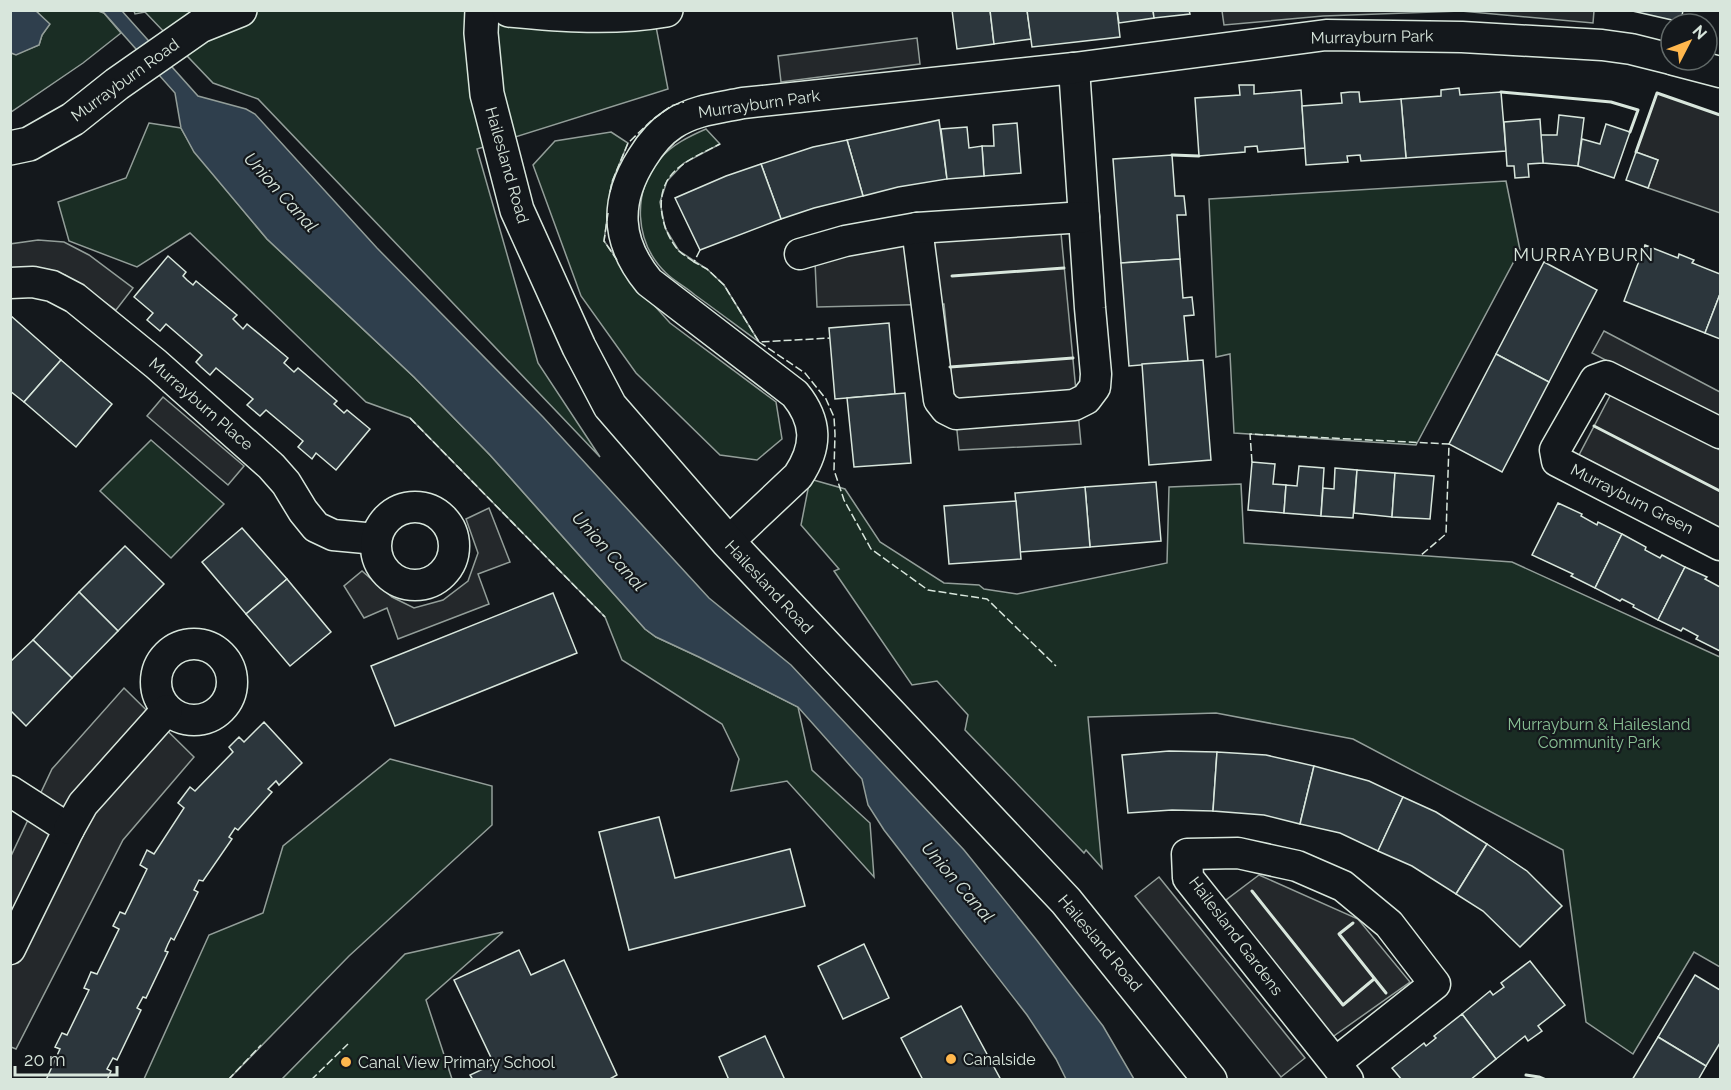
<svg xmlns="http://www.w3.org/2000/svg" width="1731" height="1090" font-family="Raleway,sans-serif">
<rect width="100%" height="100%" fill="#14181c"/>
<g fill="#1a2d24" stroke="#939e99" stroke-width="1.5">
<path d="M98 10 104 13 121 33 83 63 11 112V53L16 54 39 45 42 35 49 25 36 11Z"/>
<path d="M134 11H653L668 89 477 149 538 363 600 457 258 99 213 83 145 12 135 14Z"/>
<path d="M149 123 181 128 195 152 267 239 414 377 490 455 645 629 656 637 699 657 798 707 812 770 870 823 874 877 787 781 731 791 739 759 722 724 622 660 605 617 410 418 366 402 190 233 137 267 69 241 58 202 126 178Z"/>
<path d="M706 129 720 144 684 163 667 181 660 202 665 228 679 251 707 269 724 285 759 342C737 326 716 310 695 295 686 287 674 281 666 273 634 242 632 192 660 159 671 145 690 136 706 129Z"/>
<path d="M611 132 628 143 612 182 604 241 635 284 670 323 776 402 782 439 757 460 720 455 636 373 581 296 533 165 555 141Z"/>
<path d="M1506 181 1520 250 1416 445 1234 433 1230 354 1216 357 1209 199Z"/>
<path d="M151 440 224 504 171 558 100 491Z"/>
<path d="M810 479 845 489 880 542 944 583 979 585 984 589 1017 594 1167 563 1169 487 1241 484 1244 543 1512 562 1720 657V967L1694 952 1633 1054 1586 1022 1563 850 1353 739 1216 713 1088 717 1102 868 1086 850 1084 853 965 730 968 715 937 681 912 685 834 571 839 569 801 525Z"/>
<path d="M390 759 492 786V825L349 956 229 1079H144L209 935 263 913 283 846Z"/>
<path d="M503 932 426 1000 452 1079H282L405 954Z"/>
</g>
<g fill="#24282b" stroke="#939e99" stroke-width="1.5">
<path d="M1222 11V10L1594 11 1593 23 1461 11 1323 16 1224 25Z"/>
<path d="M917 38 920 64 781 82 778 56Z"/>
<path d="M1657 93 1720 115V213L1648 188 1658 160 1636 152Z"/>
<path d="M1061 233 1081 444 959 450 944 304 817 307 815 262 938 239Z"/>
<path d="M38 240 64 242 89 255 133 288 116 310 65 275 42 270 11 273 10 244Z"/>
<path d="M1604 331 1720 392V420L1592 353Z"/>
<path d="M1612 392 1720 450V530L1579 455Z"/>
<path d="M163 397 244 466 228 485 147 416Z"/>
<path d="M489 508 510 562 478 574 489 604 398 639 387 608 364 618 344 586 362 571 392 597 414 608 443 600 468 581 478 553 466 519Z"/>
<path d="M124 688 194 757 123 840 16 1049 11 1047V856L52 769Z"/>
<path d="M1259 875 1358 919 1410 982 1331 1038 1226 900Z"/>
<path d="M1159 877 1305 1058 1281 1077 1135 896Z"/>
</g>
<g fill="#2f3f4d" stroke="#939e99" stroke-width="1.5">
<path d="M11 10 36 11 50 24 42 35 39 45 16 55 11 53Z"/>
<path d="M98 11H122L198 96 246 109 255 114 377 248 543 417 709 598 791 665 964 850 1035 938 1103 1026 1134 1079H1066L1056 1059 1027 1015 884 830 868 805 862 779 798 707 699 657 656 637 645 629 490 455 414 377 267 239 194 152 181 128 175 93 104 13Z"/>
</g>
<g fill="#2c363c" stroke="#d8e6dc" stroke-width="1.5">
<path d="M952 10H990L994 44 957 49Z"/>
<path d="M990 10H1027L1031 39 994 44Z"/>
<path d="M1027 10H1117L1120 37 1032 47Z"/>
<path d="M1117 10H1153L1154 18 1119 23Z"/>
<path d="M1153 10H1189L1190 14 1154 18Z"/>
<path d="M1628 10H1683L1681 22Z"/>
<path d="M1239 85H1254V94L1301 90 1305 148 1258 152 1257 146 1245 147V152L1199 156 1195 98 1240 95Z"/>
<path d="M1459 88 1460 95 1501 92 1506 151 1406 158 1401 99 1441 96V90Z"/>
<path d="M1350 92H1359L1360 102 1401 99 1406 158 1361 161 1360 155 1347 156 1348 162 1306 165 1302 106 1342 103 1341 93Z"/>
<path d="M1559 115 1584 118 1578 166 1543 163 1541 135H1557Z"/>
<path d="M1540 119 1543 163 1528 164 1529 177 1515 178 1514 166H1507L1504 122Z"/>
<path d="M939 120 947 179 898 187 863 196 847 140Z"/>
<path d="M1017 123 1021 173 984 176 982 146H994L993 125Z"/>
<path d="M1606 124 1630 132 1614 178 1578 166 1582 139 1600 144Z"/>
<path d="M967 127 969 148 982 146 984 176 947 179 941 129Z"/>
<path d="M847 140 863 196 814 208 781 219 761 164 813 147Z"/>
<path d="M1636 152 1658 160 1648 188 1626 180Z"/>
<path d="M1172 155 1175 196H1184L1186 215H1177L1180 259 1121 263 1113 159Z"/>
<path d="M761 164 781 219 700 250 675 198 726 176Z"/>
<path d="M1645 245 1678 258 1679 254 1694 260 1692 263 1720 274V294L1705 333 1624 301Z"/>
<path d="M168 256 186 272 183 276 187 280 193 285 196 281 237 315 233 319 243 329 247 324 288 358 284 363 294 372 298 368 337 401 334 404 344 413 347 410 370 429 336 470 316 453 312 459 298 447 303 441 266 410 260 416 247 405 253 399 216 368 210 375 201 367 196 362 202 355 166 324 160 331 147 320 153 313 134 297Z"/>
<path d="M1180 259 1183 298 1192 297 1194 315 1184 316 1188 361 1129 366 1121 263Z"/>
<path d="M1544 262 1597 290 1549 382 1496 354Z"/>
<path d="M1720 294V339L1705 333Z"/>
<path d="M10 315 61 360 24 402 10 391Z"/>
<path d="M889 323 895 394 835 399 829 328Z"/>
<path d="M1496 354 1549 382 1502 472 1449 444Z"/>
<path d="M61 360 112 404 76 447 24 402Z"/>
<path d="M1203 360 1211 460 1149 465 1142 364Z"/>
<path d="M905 393 911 463 854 467 847 398Z"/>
<path d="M1252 462 1275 464 1273 484 1286 485 1284 513 1248 510Z"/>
<path d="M1299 466 1324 468 1321 516 1284 513 1286 485 1297 486Z"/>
<path d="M1335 468 1357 470 1353 518 1321 516 1323 488 1334 489Z"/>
<path d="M1357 470 1395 473 1392 517 1354 513Z"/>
<path d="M1395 473 1434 476 1430 519 1392 517Z"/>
<path d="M1156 482 1161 541 1090 547 1085 487Z"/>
<path d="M1085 487 1090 547 1020 552 1015 493Z"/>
<path d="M1016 501 1021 559 949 564 944 506Z"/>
<path d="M1558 503 1582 514 1581 516 1597 525 1598 522 1622 534 1595 588 1571 576 1573 574 1532 555Z"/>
<path d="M242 528 287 579 246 614 202 562Z"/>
<path d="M1622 534 1646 547 1645 550 1660 558 1662 555 1685 567 1658 620 1633 607 1634 605 1622 599 1620 601 1595 588Z"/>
<path d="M125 546 164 584 118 631 79 592Z"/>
<path d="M1685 567 1707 577 1705 579 1720 587V651L1696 639 1698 636 1683 628 1681 631 1658 620Z"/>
<path d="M287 579 331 632 290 666 246 614Z"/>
<path d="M79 592 118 631 72 678 33 640Z"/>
<path d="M553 593 577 653 395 726 371 666Z"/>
<path d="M33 640 72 678 26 726 10 710V662Z"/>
<path d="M264 722 302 763 279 785 276 781 268 789 272 792 238 830 235 828 229 837 232 839 203 881 199 880 194 890 198 892 174 940 171 938 168 944 165 951 168 952 146 998 143 997 137 1008 141 1010 117 1060 113 1058 107 1069 111 1071 107 1080H46L60 1049 55 1047 62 1033 67 1035 89 990 84 988 88 979 91 972 97 974 119 929 113 926 120 912 125 914 147 869 140 865 147 850 154 854 184 808 178 803 190 787 195 791 233 752 229 747 239 737 244 742Z"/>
<path d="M1169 751 1217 752 1213 811 1172 810 1128 813 1122 755Z"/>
<path d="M1217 752 1266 755 1314 766 1300 824 1264 815 1213 811Z"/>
<path d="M1314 766 1369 781 1403 797 1378 851 1340 833 1300 824Z"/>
<path d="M1403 797 1436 812 1487 844 1456 894 1412 866 1378 851Z"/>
<path d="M659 817 675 878 790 849 805 906 629 950 599 832Z"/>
<path d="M1487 844 1527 871 1562 906 1520 947 1483 911 1456 894Z"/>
<path d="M864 944 889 998 843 1019 818 966Z"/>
<path d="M519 950 531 975 564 960 617 1075 608 1080H473L470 1075 494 1064 454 980Z"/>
<path d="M1530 961 1565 1005 1538 1026 1542 1031 1528 1041 1525 1036 1496 1059 1462 1014 1490 991 1493 995 1504 987 1501 983Z"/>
<path d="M1695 975 1720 990V1043L1706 1066 1658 1037Z"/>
<path d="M961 1006 1001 1080H923L901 1038Z"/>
<path d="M1462 1014 1496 1059 1470 1080H1402L1392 1068 1424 1043 1426 1046 1436 1038 1434 1036Z"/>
<path d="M765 1036 785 1080H729L719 1057Z"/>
<path d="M1658 1037 1706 1066 1698 1080H1632Z"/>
</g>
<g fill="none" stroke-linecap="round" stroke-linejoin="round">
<defs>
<g id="minor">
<path d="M1674 60 1720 72"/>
<path d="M917 228 939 400 946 409 956 414 1074 405 1086 399 1095 387 1096 374 1090 308 1074 68"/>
<path d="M800 254 845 241 917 228 1084 217"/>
<path d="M10 283 33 282 52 286 75 298 156 364 271 466 286 483 303 511 316 527 333 535 376 539"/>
<path d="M1720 433 1606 376 1595 380 1555 450 1557 461 1720 545"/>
<circle cx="415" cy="546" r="39"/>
<path d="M728 542 798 476C818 446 817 421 795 394L649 282C616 242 614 202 642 158 650 145 659 133 673 124 694 110 719 108 743 103L1074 68 1326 35 1462 37 1602 45 1631 49 1671 59"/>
<circle cx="194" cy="682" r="38"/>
<path d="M10 791 69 829 10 949"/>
<path d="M69 829 83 804 167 710"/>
<path d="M1335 1063 1435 984 1389 924 1343 886 1297 866 1238 853 1187 854 1188 878 1335 1063 1348 1080"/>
</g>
<g id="tertiary">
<path d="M482 10 481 33 487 94 517 210 579 347 610 406 728 542 1066 901 1210 1080"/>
<path d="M509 10C561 15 614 19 666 10"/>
<path d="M10 148 29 144 73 119 117 84 200 26 240 10"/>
</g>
</defs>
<use href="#minor" stroke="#d8e6dc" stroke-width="33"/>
<use href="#tertiary" stroke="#d8e6dc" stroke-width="36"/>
<use href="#minor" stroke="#14181c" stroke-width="30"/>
<use href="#tertiary" stroke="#14181c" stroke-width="33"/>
<g stroke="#d8e6dc" stroke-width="1.5" stroke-dasharray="8 3" stroke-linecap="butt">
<path d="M610 192 612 182 628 143 651 121 671 106 684 102"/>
<path d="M608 213 604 241 617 260"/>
<path d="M700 250 694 262 707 269 724 285 759 342 830 338"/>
<path d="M694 262C689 258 683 255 679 251 663 233 655 202 667 181 677 163 703 153 720 144"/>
<path d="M759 342 805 373 826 399 834 417 835 434 834 470 844 500 871 549 928 590 987 599 1056 666"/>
<path d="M410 418 605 617"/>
<path d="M1252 462 1250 434 1449 444 1446 534 1420 556"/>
<path d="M228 1080 261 1045"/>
<path d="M311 1080 348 1044"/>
</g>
<g stroke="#d8e6dc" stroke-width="3">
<path d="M1501 92 1611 102 1638 110 1630 132"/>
<path d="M1636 152 1657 93 1720 115"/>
<path d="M1172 155 1199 156"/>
<path d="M952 276 1064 268"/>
<path d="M950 367 1073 358"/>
<path d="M1594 426 1720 491"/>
<path d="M1252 891 1343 1005 1374 979"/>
<path d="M1353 923 1339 934 1386 993"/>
<path d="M1526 1075 1539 1077 1546 1080"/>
</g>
</g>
<g fill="#ffb74d" stroke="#14181c" stroke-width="2">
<circle cx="951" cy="1059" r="6"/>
<circle cx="346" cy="1062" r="6"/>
</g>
<g text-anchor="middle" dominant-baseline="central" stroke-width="4.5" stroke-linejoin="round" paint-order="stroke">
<g font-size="16" fill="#d8e6dc" stroke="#14181c">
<text transform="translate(1372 37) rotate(-1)">Murrayburn Park</text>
<text transform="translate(125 80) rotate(-36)">Murrayburn Road</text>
<text transform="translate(759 104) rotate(-8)">Murrayburn Park</text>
<text transform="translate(507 165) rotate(74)">Hailesland Road</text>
<text transform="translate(201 404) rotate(41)">Murrayburn Place</text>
<text transform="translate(1632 499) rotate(27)">Murrayburn Green</text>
<text transform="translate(769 587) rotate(47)">Hailesland Road</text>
<text transform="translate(1236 936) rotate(53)">Hailesland Gardens</text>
<text transform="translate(1100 943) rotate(50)">Hailesland Road</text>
</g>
<g font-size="16" fill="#8ac095" stroke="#14181c">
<text x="1599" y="724">Murrayburn &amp; Hailesland<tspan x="1599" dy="18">Community Park</tspan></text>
</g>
<g font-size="16" fill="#d8e6dc" stroke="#14181c" text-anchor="start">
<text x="963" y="1059">Canalside</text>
<text x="358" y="1062">Canal View Primary School</text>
</g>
<g font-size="18" font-style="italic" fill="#d8e6dc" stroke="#14181c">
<text transform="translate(281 192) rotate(48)">Union Canal</text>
<text transform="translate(609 551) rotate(48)">Union Canal</text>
<text transform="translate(958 882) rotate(49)">Union Canal</text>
</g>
<g font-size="18" letter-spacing="1.5" fill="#d8e6dc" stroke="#14181c">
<text x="1584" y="254">MURRAYBURN</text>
</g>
</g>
<rect width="1731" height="1090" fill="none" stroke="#d8e6dc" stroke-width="24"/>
<g transform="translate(1689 42) rotate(48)"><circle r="28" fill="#14181c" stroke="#626a69" stroke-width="1.5"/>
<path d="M0-4.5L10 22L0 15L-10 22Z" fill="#ffb74d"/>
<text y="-9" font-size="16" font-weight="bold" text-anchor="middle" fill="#d8e6dc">N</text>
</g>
<path d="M15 1066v9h102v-9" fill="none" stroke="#d8e6dc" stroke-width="3"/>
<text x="24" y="1066" font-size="18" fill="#d8e6dc" stroke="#14181c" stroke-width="4.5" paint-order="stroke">20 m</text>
</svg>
